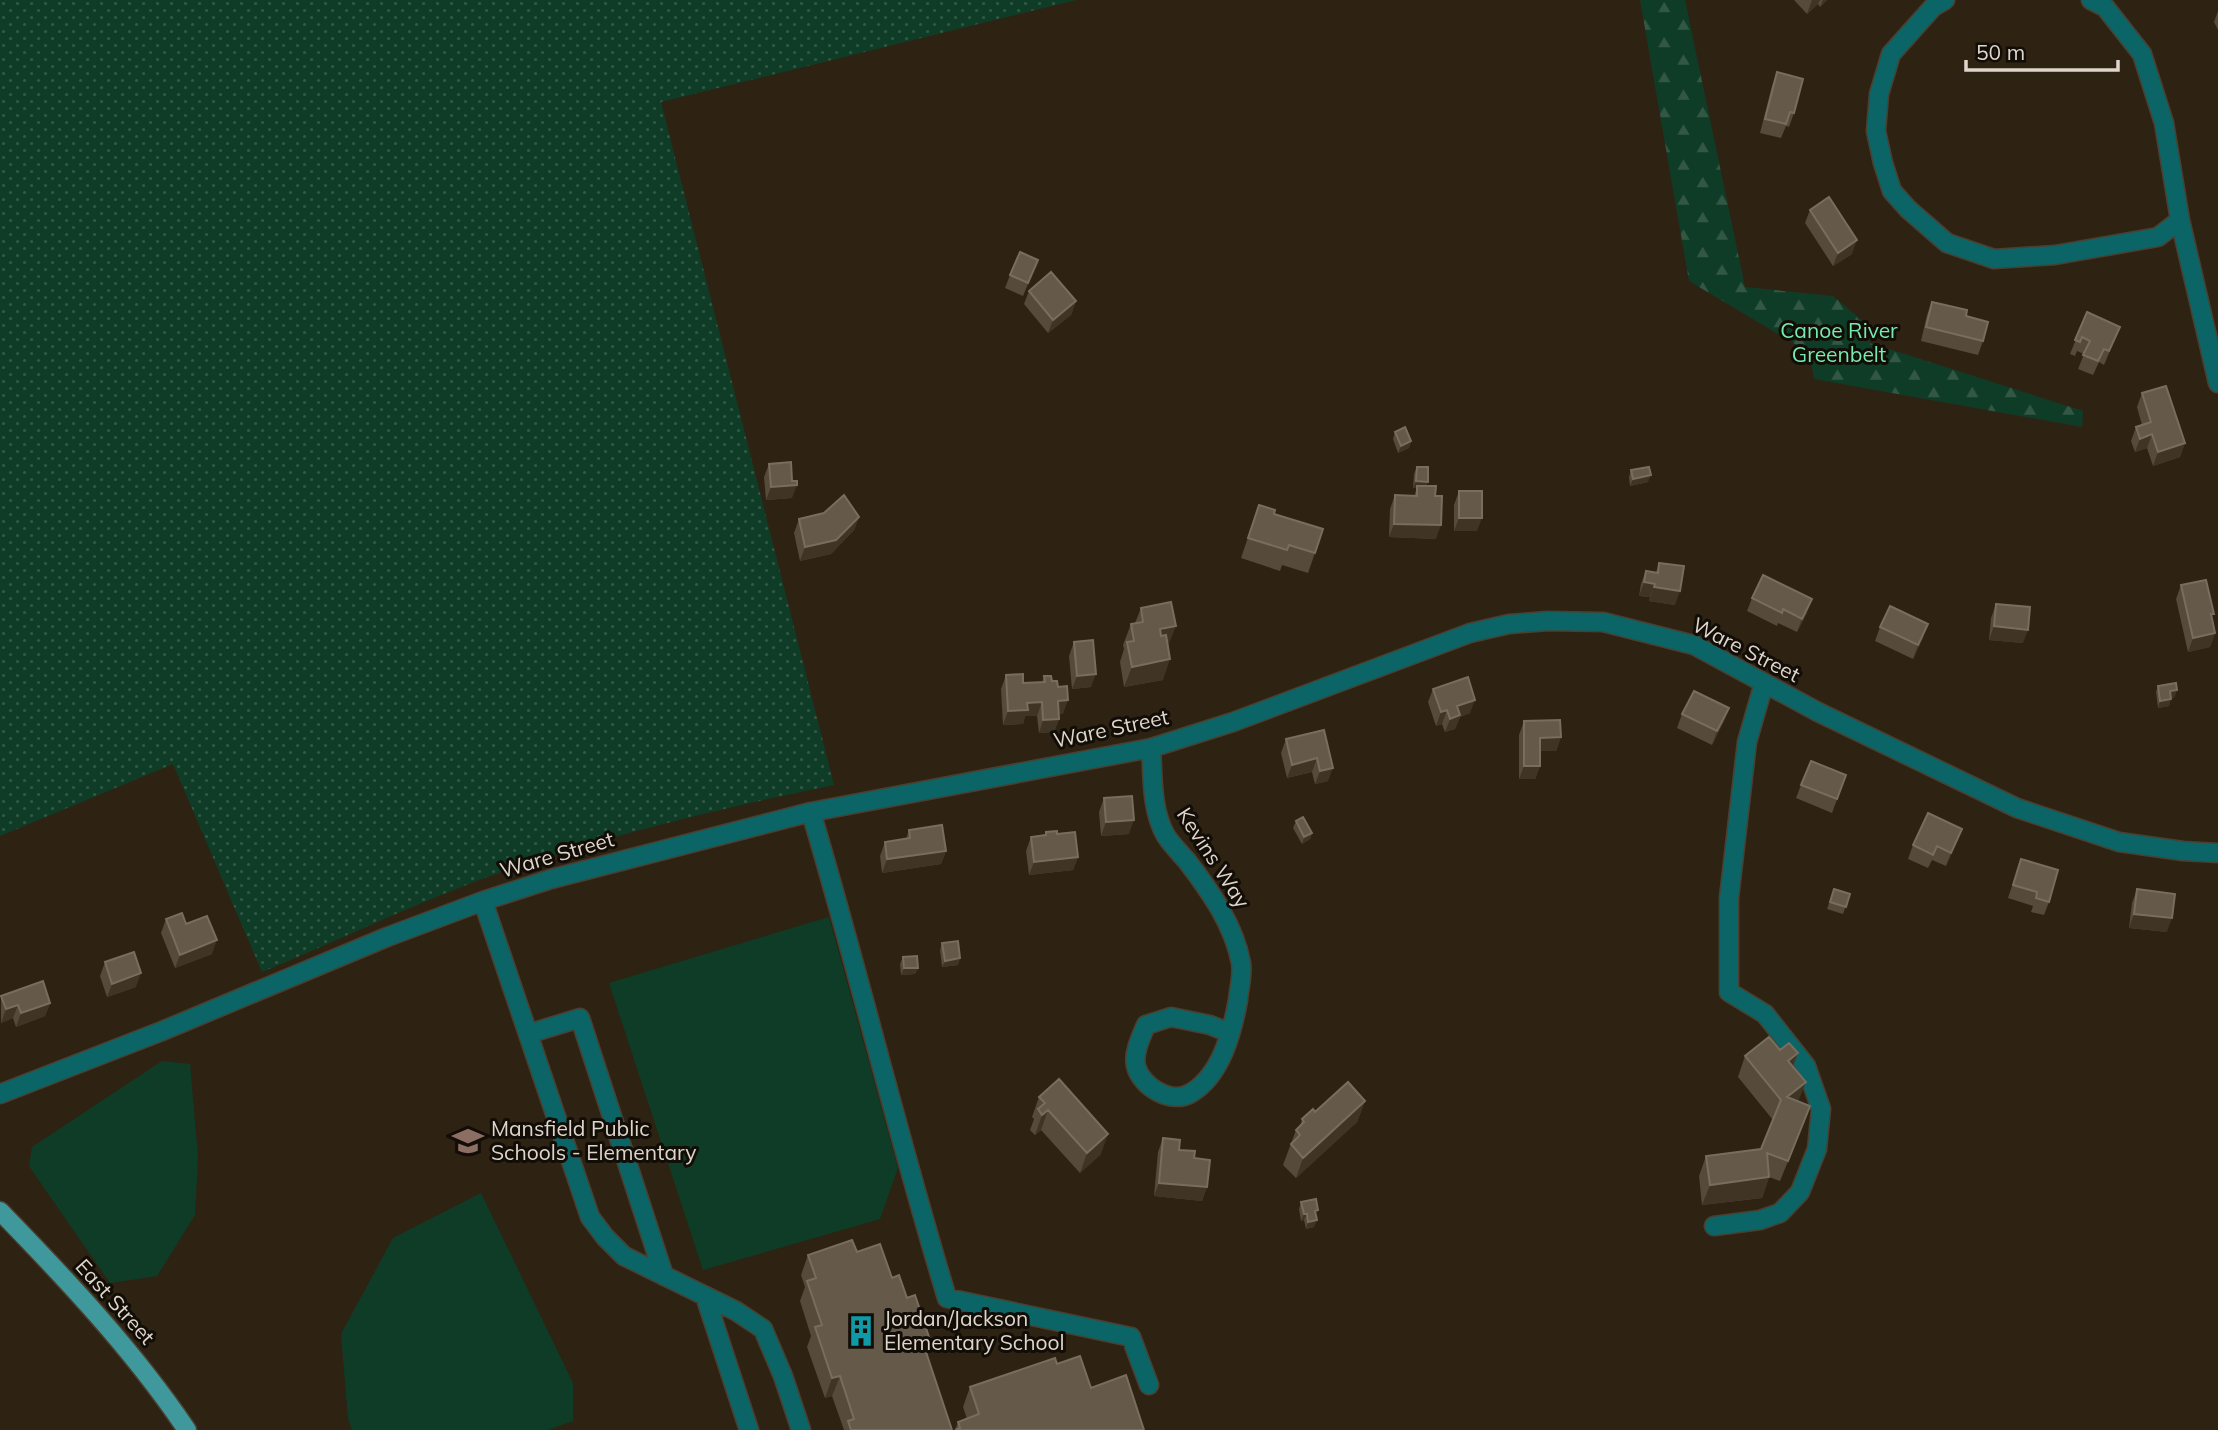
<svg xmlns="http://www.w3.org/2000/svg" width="2218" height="1430" font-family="Mulish,sans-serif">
<defs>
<pattern id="forest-firs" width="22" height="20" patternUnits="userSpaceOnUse" patternTransform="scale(1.75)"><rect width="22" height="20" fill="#0f3c26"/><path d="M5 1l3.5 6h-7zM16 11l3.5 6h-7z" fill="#325744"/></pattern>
<pattern id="park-dots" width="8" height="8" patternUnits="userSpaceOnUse" patternTransform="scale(1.75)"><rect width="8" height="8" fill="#0f3c26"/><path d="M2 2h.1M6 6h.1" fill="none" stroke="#325744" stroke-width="1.8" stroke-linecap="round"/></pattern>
</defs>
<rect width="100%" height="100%" fill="#2e2313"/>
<path fill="url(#forest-firs)" d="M1640,0H1685L1745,287L1833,296L1871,328L1870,343L2083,411L2082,427L1814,379L1810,353L1689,281Z"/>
<path fill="url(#park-dots)" d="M0,0H1076L661,102L834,785C727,807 620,832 516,867C429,896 347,937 262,972L173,764L0,836Z"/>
<path fill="#0f3c26" d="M829,917L898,1168L880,1219L703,1270L609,983Z
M162,1061L190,1064L198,1157L195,1215L157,1276L110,1283L29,1166L32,1147Z
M481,1193L573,1383V1421L548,1430H352L348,1418L341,1334L393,1238Z"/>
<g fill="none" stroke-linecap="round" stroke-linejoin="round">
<defs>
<path id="minor" d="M1945,0L1933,7L1891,54L1879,94L1876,131L1883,163L1892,191L1908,209L1947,243L1994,259L2055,255L2158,237L2180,220
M2091,0L2105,7L2142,54L2164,123L2180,220L2218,383
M1151,748C1153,777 1151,810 1166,836C1172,845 1180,853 1187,861C1210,891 1234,925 1241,963C1243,974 1239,989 1238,1000C1232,1033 1221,1075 1191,1093C1172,1105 1141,1087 1136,1066C1133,1053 1141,1037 1146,1025L1171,1017L1210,1025L1230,1033
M811,812C859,973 898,1137 947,1298L1131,1337L1149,1385
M483,901L590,1217L605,1237L624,1256L736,1311L763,1329L783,1376L801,1430
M528,1034L580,1018L664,1276
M0,1094L162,1031L387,937L483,901L551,879L811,812L1151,748L1233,722L1470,633L1509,624L1548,621L1603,622L1694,645L1818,712L2017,808L2119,842L2183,851L2218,853
M1714,1226L1760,1220L1780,1213L1800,1192L1817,1149L1821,1109L1806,1066L1765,1014L1729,992V898L1747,742L1764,683
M705,1296L749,1430"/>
<path id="major" d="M0,1211C67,1280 133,1350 187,1430"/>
</defs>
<use href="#minor" stroke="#4a4031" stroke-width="21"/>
<use href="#major" stroke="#4a4031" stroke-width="21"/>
<use href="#minor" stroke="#0b6466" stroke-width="18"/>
<use href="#major" stroke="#3f999c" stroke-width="18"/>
</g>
<path fill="#564a3a" d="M1794,0H1827L1820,7L1818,4L1807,14Z
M2218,11V30L2214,22Z
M1777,72L1794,113L1789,127L1786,126L1781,138L1760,133L1772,86Z
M1810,210L1852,254L1833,266L1805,223Z
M1038,260L1023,296L1005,288L1010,275Z
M1029,291L1076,301L1071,315L1048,333L1024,304Z
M1932,302L1983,341L1978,355L1921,341L1927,315Z
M2087,312L2120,327L2104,365L2099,362L2093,375L2078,369L2084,354L2077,351L2075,356L2070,354Z
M2142,393L2185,443L2180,457L2153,466L2147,448L2135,452L2131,441L2136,427L2142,425L2137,407Z
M1395,432L1411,441L1409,448L1398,453L1393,439Z
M769,464L792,498L766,500L764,477Z
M1417,467L1428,482L1426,486L1436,539L1389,537L1390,509L1395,495L1414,496L1417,488H1413L1414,474Z
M1631,470L1648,482L1630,486L1629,477Z
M1459,491L1477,531H1454V505Z
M1259,505L1274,514L1315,553L1308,573L1282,565L1280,571L1241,558Z
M859,517L854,530L831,554L800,561L794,533L799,519Z
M1659,563L1675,605L1649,601L1650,597L1639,596L1641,584L1646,571L1656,572Z
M2181,585L2212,619L2215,633L2210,647L2188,652L2176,599Z
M1752,598L1807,613L1797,632L1778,623L1777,626L1747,611Z
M1996,604L2023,643L1989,640L1991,618Z
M1141,608L1168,646L1163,680L1124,687L1120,662L1124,649L1123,645L1131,624L1135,623Z
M1880,627L1923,638L1913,659L1875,641Z
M1074,642L1091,687L1072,689L1069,656Z
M1006,675L1023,683L1042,682L1044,676L1058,687L1063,714H1058L1059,719L1054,732L1039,733L1037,716H1025L1023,724L1003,725L1001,689Z
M2158,686L2175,697L2171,698L2169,706L2158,708L2156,692Z
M1433,689L1470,713L1460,717L1455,729L1445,732L1442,724L1436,726L1428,702Z
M1729,708L1724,721L1712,745L1677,728L1682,714Z
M1524,721L1561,737L1556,751H1540V766L1535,779H1519V735Z
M1324,730L1328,781L1315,784L1312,772L1287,778L1281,753L1286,739Z
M1846,775L1832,813L1796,798L1801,785Z
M1104,798L1129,834L1101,836L1099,812Z
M1296,821L1312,833L1310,839L1302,844L1293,828Z
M1962,829L1946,866L1932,860L1928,868L1908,859L1913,845Z
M909,830L946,851L941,864L882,873L880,856L885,842L906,839Z
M1046,832L1057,834L1078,857L1073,870L1029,875L1026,851L1031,837L1044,835Z
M2021,859L2049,902L2044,915L2031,912L2033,906L2008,898Z
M1834,889L1850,894L1843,914L1827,909Z
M2137,889L2167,932L2129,928L2132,903Z
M166,919L186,924L212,954L175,968L161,933Z
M942,943L960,958L958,965L942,967L940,950Z
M903,957L918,968L915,974L901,975L900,964Z
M105,962L136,987L107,997L100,976Z
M1,996L50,1003L45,1016L16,1027L13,1018L1,1023Z
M1780,1050L1798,1053L1793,1067L1802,1127L1780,1181L1769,1177L1762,1198L1702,1205L1699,1176L1706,1156L1761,1149L1773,1120L1738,1077L1745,1056Z
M1039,1097L1101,1154L1080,1173L1041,1130L1035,1135L1030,1130L1034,1119L1032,1117Z
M1365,1101L1357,1122L1296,1178L1283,1165L1296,1130L1300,1126L1302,1119L1315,1112Z
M1163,1138L1194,1158L1207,1187L1202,1201L1154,1196L1158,1152Z
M1301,1202L1316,1216L1314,1227L1306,1229L1304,1220L1301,1221L1299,1209Z
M857,1252L892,1278L907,1298L931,1343L927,1355L952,1430H844L832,1396L825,1398L807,1347L811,1336L800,1301L805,1287L801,1275L808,1255Z
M1057,1364L1091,1388L955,1430L958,1422L967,1419L963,1407L970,1387Z"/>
<path fill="#403424" d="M1812,0H1820L1818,4L1807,14Z
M1823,0H1827L1820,7Z
M1857,240L1852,254L1833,266L1838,253Z
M1076,301L1071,315L1048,333L1053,320Z
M2152,434L2147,448L2135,452L2140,439Z
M1411,441L1409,448L1398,453L1401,446Z
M2185,443L2180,457L2153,466L2158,452Z
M1651,475L1648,482L1630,486L1633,479Z
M1416,481L1428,482L1425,489L1417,486V488H1413Z
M797,485L792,498L766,500L771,487Z
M859,517L854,530L831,554L800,561L805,547Z
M1459,518H1482L1477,531H1454Z
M1394,524L1441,525L1436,539L1389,537Z
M1644,582L1655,584L1650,597L1639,596Z
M1654,587L1680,591L1675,605L1649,601Z
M1812,599L1807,613L1797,632L1802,619Z
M1928,624L1923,638L1913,659L1918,645Z
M1176,626L1168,646L1153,649L1160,629Z
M1994,626L2028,630L2023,643L1989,640Z
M2215,633L2210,647L2188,652L2193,638Z
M1170,659L1163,680L1124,687L1132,667Z
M1096,674L1091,687L1072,689L1077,676Z
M2177,690L2175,697L2168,698L2170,691Z
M2171,699L2169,706L2158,708L2160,701Z
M1068,700L1063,714H1053L1058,701Z
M1475,700L1470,713L1460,717L1455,729L1445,732L1450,719L1457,706Z
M1042,702L1037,716H1025L1023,724L1003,725L1008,711L1027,703Z
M1729,708L1724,721L1712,745L1717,731Z
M1447,710L1442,724L1436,726L1441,712Z
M1059,719L1054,732L1039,733L1043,720Z
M1561,737L1556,751H1535L1540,738Z
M1317,758L1312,772L1287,778L1292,765Z
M1524,766H1540L1535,779H1519Z
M1333,768L1328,781L1315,784L1320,771Z
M1134,820L1129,834L1101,836L1106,822Z
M1962,829L1957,842L1946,866L1951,853Z
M1312,833L1310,839L1302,844L1304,837Z
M946,851L941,864L882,873L887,859Z
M1078,857L1073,870L1029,875L1034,862Z
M2134,914L2172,918L2167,932L2129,928Z
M217,940L212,954L175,968L180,955Z
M960,958L958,965L942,967L945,961Z
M904,968H918L915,974L901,975Z
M141,973L136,987L107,997L112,984Z
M50,1003L45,1016L16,1027L21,1013Z
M18,1005L13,1018L1,1023L6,1009Z
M1798,1053L1790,1074L1788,1061Z
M1806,1082L1798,1102L1787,1097Z
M1365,1101L1357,1122L1296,1178L1303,1158Z
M1048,1110L1041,1130L1035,1135L1042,1115Z
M1108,1134L1101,1154L1080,1173L1087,1153Z
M1769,1177L1762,1198L1702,1205L1710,1185Z
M1159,1183L1207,1187L1202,1201L1154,1196Z
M1304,1214H1307L1304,1220L1301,1221Z
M1317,1220L1314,1227L1306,1229L1308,1222Z
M931,1343L924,1364V1346Z
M840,1376L832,1396L825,1398L832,1378Z"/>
<path fill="#655a4a" stroke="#786d5e" stroke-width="2" d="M1777,72L1803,79L1794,113L1790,112L1786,124L1765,119Z
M1829,197L1857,240L1838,253L1810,210Z
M1020,252L1038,260L1028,283L1010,275Z
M1051,272L1076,301L1053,320L1029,291Z
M1932,302L1967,310L1966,316L1988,322L1983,341L1926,327Z
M2087,312L2120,327L2109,351L2104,349L2098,361L2083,355L2090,341L2082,337L2080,342L2075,340Z
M2166,386L2185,443L2158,452L2152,434L2140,439L2136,427L2151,422L2142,393Z
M1405,427L1411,441L1401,446L1395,432Z
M791,462L792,481H797V485L771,487L769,464Z
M1417,467H1428V482L1416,481Z
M1649,467L1651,475L1633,479L1631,470Z
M1417,486H1436L1435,496H1442L1441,525L1394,524L1395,495L1417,496Z
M1459,491H1482V518H1459Z
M844,495L859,517L836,540L805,547L799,519L824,513Z
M1259,505L1275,510L1274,514L1323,529L1315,553L1289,545L1287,550L1248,538Z
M1659,563L1684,566L1680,591L1654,587L1655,584L1644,582L1646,571L1658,573Z
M1763,575L1812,599L1802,619L1783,609L1782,613L1752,598Z
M2206,580L2214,614H2211L2215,633L2193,638L2181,585Z
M1171,602L1176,626L1160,629L1161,636L1166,635L1170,659L1132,667L1127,642L1134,641L1131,624L1143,622L1141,608Z
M1996,604L2030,607L2028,630L1994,626Z
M1890,606L1928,624L1918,645L1880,627Z
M1093,640L1096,674L1077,676L1074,642Z
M1023,674V683L1045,682L1044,676H1051L1052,681H1057L1058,687L1067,686L1068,700L1058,701L1059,719L1043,720L1042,702L1027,703L1028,710L1008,711L1006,675Z
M1468,677L1475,700L1457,706L1460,715L1450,719L1447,710L1441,712L1433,689Z
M2176,683L2177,690L2170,691L2171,699L2160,701L2158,686Z
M1694,691L1729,708L1717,731L1682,714Z
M1560,720L1561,737L1540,738V766H1524V721Z
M1324,730L1333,768L1320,771L1317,758L1292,765L1286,739Z
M1811,761L1846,775L1837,799L1801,785Z
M1132,796L1134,820L1106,822L1104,798Z
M1928,813L1962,829L1951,853L1937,846L1933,855L1913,845Z
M1303,817L1312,833L1304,837L1296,821Z
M942,825L946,851L887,859L885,842L910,838L909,830Z
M1057,831V834L1075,832L1078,857L1034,862L1031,837L1046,835V832Z
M2021,859L2058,870L2049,902L2036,898L2037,892L2013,885Z
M1834,889L1850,894L1846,907L1830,902Z
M2137,889L2175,894L2172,918L2134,914Z
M182,913L186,924L207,916L217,940L180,955L166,919Z
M958,941L960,958L945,961L942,943Z
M134,952L141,973L112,984L105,962Z
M917,956L918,968H904L903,957Z
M43,981L50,1003L21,1013L18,1005L6,1009L1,996Z
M1769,1037L1780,1050L1789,1043L1798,1053L1788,1061L1806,1082L1787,1097L1810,1106L1788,1161L1767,1153L1769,1177L1710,1185L1706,1156L1761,1149L1781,1100L1745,1056Z
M1059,1079L1108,1134L1087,1153L1048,1110L1042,1115L1038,1109L1045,1103L1039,1097Z
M1348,1082L1365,1101L1303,1158L1291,1144L1300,1135L1296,1130L1304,1122L1302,1119L1313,1109L1315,1112Z
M1163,1138L1180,1140L1179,1150L1195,1151L1194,1158L1210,1160L1207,1187L1159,1183Z
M1316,1199L1318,1210L1315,1211L1317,1220L1308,1222L1307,1214H1304L1301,1202Z
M852,1240L857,1252L880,1244L892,1278L899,1275L907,1298L915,1295L931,1343L924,1346L952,1430H851L848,1421L854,1419L840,1376L832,1378L815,1327L822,1325L807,1281L816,1278L808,1255Z
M1080,1356L1091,1388L1126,1375L1144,1430H955L960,1428L958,1422L979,1414L970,1387L1055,1358L1057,1364Z"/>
<defs>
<symbol id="school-bare" viewBox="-9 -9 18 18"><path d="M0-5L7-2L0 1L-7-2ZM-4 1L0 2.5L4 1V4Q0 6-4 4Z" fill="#8d6e63" stroke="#120d07" stroke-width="2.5" paint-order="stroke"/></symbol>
<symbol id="building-bare" viewBox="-9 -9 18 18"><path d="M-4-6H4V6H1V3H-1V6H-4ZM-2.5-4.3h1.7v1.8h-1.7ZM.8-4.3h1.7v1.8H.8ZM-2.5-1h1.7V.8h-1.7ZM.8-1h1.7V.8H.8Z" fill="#0f9aa8" stroke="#120d07" stroke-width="2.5" paint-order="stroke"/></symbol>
</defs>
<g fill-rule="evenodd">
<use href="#school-bare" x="446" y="1119" width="44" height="44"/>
<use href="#building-bare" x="839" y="1309" width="44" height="44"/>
</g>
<g text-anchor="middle" stroke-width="6" stroke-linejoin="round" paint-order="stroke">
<g font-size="21" fill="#77eaae" stroke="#120d07">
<text x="1839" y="338">Canoe River<tspan x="1839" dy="24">Greenbelt</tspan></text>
</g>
<g font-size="21" fill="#ded6cc" stroke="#120d07">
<text transform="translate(1746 650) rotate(27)" y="7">Ware Street</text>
<text transform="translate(1111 729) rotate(-12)" y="7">Ware Street</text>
<text transform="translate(557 855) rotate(-16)" y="7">Ware Street</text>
<text transform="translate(1213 858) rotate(57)" y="7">Kevins Way</text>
<text transform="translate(115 1302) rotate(48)" y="7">East Street</text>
</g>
<g font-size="21" fill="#ded6cc" stroke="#120d07" text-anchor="start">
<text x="491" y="1136">Mansfield Public<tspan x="491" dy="24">Schools - Elementary</tspan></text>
<text x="884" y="1326">Jordan/Jackson<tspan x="884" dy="24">Elementary School</tspan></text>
</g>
</g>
<path d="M1966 60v10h152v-10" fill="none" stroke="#ded6cc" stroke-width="3.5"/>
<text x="1976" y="60" font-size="21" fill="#ded6cc" stroke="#120d07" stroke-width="5" paint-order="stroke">50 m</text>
</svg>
